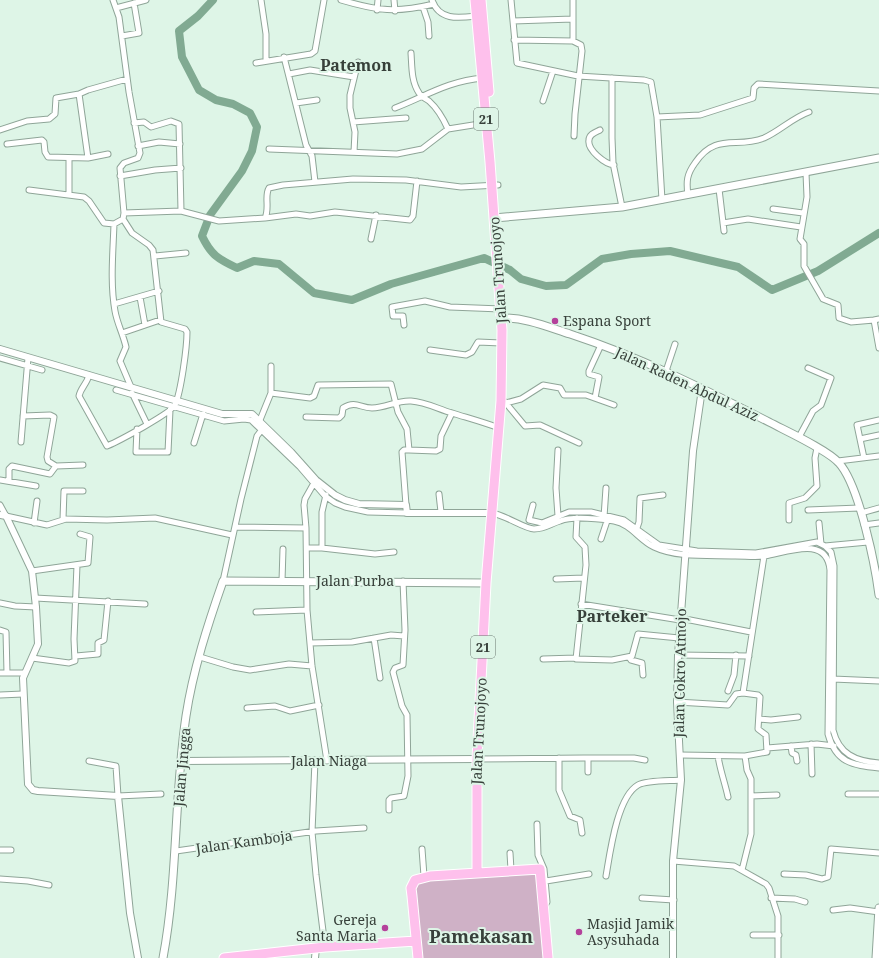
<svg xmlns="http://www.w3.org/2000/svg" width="879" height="958" font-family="'Noto Serif',serif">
<rect width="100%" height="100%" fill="#def5e7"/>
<path fill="#cfb1c6" d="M539,873L547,958H419L415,891L418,883L423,881Z"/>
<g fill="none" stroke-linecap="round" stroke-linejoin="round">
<path stroke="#81aa92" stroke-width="8" d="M213,0L198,16L179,31L182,57L199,90L216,100L233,104L250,113L257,127L252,151L242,171L210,215L202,236C211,255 218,259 237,268L254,261L279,264L314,293L352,300L391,284L484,258L510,270L521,279L546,286L566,285L602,259L631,254L670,251L738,267L772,290L818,271L879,233"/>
<defs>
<path id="minor" d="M113,0L119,17L129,92L140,153L138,158L124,163L120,168L124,213L123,219L114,224C113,253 110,283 115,311C117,323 123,334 126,347L120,361L131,387
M261,0L266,34V60
M341,0C378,11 396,13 434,4
M394,0L395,11
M432,0C439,21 459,18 476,16
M511,0L517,63L578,76L644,80L651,82L657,117L662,200
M573,0V41
M423,7L428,22L429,36
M116,8L146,0
M377,10L378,0
M513,21L573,19
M122,36L139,33L134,3
M514,40L573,41L581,45L582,51L575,114L574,136
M411,53C412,66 411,81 419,93C421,97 425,98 429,101C438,109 443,118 448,129
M284,57L306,145L312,156L315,182
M256,63L311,54L315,51L324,0
M289,74L310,70L354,77
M612,78V138L613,163L622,207
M543,101L553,71
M296,103L317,100
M395,108C426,96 448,81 483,78
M657,117L700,115L753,98L754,88L758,84L879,91
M353,122L406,118
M0,130L27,121L49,119L55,114L56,98L79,94
M600,130C596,132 589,134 589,140C587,150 605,164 614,165
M7,144L42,140L44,142L45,152L48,157L88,158L79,94L88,90L127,79
M138,146L159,142L180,144
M269,149L397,154L422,149L448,129L492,122
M354,152L355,132L350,108V95L358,62
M88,158L108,154
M69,159V194
M806,173L807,197L800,239L804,244V266L823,299L838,305L839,318L851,322L874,320
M120,176L155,170L181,168
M719,189L724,231
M29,190L84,197L89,201L104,223L114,224
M688,195C686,181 687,174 695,163C716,132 736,149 764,138C780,131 792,118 809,112
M773,209L803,213
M181,211L219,221L265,218C270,208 264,196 269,188L283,185L353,179L406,180L461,187L498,185
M124,213L181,211L179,124L171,121L151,127L144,122L134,123
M265,218L296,214L310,216L335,212L410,220L413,216L417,181
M723,223L748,219L801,227
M371,239L376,215
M155,256L186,253
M140,297L145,325
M114,304L159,291
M879,319L874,320L879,348
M404,325L403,316H393L392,307L425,301L450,307L501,309
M122,333L160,320
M430,350L466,355L472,352L478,342L501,343
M0,358L42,370
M666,371L675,344
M89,375C87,384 81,387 79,396L107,446C119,441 171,413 175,405C181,392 187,347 187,332L185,329L161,322L153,250L149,245L132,233L123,219
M116,390L224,421L244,419L251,420L300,467L325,496L335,503L345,507L368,512L407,513
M132,393L147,424
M271,393L310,398L314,396L318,385L391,384L398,412L407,429L409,450H404L402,452L406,505
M595,398L599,377L589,374V371L601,345
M505,402L525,426L540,425L579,443
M506,403L521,399L543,385L560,388L564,395H586L614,405
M23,416L50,415L54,417L47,457L48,461L56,466L83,465
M306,417L339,418L342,415L343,408C356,400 360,408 372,408C386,408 397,400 411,401C426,402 438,409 452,413C468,418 483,422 499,428
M260,420L271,393V366
M137,429L136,452H168L170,410
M799,437L813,411L821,405L831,378L808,368
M860,439L879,435
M21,442L28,358
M194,443L203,414
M409,450L436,451L440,449L441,436L452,413
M864,458L857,425L879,420
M838,461L879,456
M0,480L36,486
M9,480V469L12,466L50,474L56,466
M314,483L305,499L304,505L306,528L307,610L312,666L327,761
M439,494L441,512
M0,505L6,516L47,525L66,519L107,520L155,518L232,535
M533,505L529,520L542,523L569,512H591L624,520L659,545L697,551L756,553L817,542L825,546L831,552L834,566L833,730C839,754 855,761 879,763
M808,510L859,508
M492,513C505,515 525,529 534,529C545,529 550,524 560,521C572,516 600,519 614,521C631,524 639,540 654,547C677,558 710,555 735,556C745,556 756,557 765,556C788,552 827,535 830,570L828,734C836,763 852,765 879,768
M861,513L879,508
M558,516L556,488L558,450
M604,517L606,488
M577,518L576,537L585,547L586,565L576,659L612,660L632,656L638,634L679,638
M63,519L64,491H83
M789,520V503L805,498L817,486L815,458L817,448
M34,523L37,501
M819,523L821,544
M864,525L879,523
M235,527L306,528
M637,528L639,522L640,498L663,495
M601,539L607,521
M825,546L868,542
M307,548H322V512L326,495
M322,548L375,554L394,552
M32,571L88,563L90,537L80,534
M556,579L584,578
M223,581L241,499L257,436L263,428
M282,581L283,549
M35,598L145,604
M0,603L15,606L36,607
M581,604L680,620
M256,612L307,610
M680,618L751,632
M0,630L6,632L7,673
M374,638L380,678
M310,643L352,642L391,635L404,636
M678,655L749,656
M76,656L98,654V643L104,640L108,601
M200,657L233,667L250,670L289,664L312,666
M629,657L631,660L642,663L643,675
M32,658L69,663L75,661L74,639L77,565
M543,659L576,658
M0,673H24
M833,679L879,681
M728,691L734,675L736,655
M0,695L23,694
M677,702L728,705L736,694L743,693
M247,708L275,706L290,711L319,705
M759,719L771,720L798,717
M811,744L812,774
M791,746L792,753L796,755L797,761
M767,748L817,744L834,746
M680,755L745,756L767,752L766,735L758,729L760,697L758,695L743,693L764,556
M718,756C720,770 725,783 728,797
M559,758V790L570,816L580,820L582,833
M588,758V772
M477,759L584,758H634L645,760
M89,761L116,766L118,796L161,794
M315,761L312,832L316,875L325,947
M848,794H879
M751,796L777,795
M389,810V800L391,798L404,796L408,776L407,715L402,706L393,672L395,668L403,665L405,630L403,581
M537,824L538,855L544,869L547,902L545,905
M422,849L424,876
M0,850H11
M176,851L316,831L364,828
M510,853L511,870
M673,861L734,866L766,884L769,888L778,916V958
M742,870L751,834V779L747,770L745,756
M784,874L806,875L822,879L828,877L831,849L879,853
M606,876C610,853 617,797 638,785C647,780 670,781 681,780
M0,879L28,881L49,885
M546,881L589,874
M642,898L674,900
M771,898L795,899L805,902
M833,910L850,908L879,912
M753,935H779"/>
<path id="tertiary" d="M0,349L222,414H252L291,452L316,480L335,495L345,500L359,504L406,505L407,513H492
M0,515L6,516L32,571L36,607L38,644L23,678L28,784L33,790L38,791L118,796L130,913L138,958
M182,761L477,759
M315,958L316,948
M673,958V861L681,780L677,702L678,655L693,451L702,389"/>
<path id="secondary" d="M494,218L622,207L879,158
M500,318C525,317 548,327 570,334C640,357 704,389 769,422C786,431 828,450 839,463C859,485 875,564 879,595
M163,958C178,878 174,796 186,716C193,670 208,624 223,581L486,583
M876,958L879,908"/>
<path id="trunk" d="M475,0L490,162L502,330L501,401L486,583L477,759V872
M481,0L489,92
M224,958L325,947L416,941
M418,958L412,896L411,888L415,880L430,876L540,869L548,958"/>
</defs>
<use href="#minor" stroke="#8fa598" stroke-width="7"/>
<use href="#tertiary" stroke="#8fa598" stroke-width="8"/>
<use href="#secondary" stroke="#8fa598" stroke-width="9"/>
<use href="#trunk" stroke="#fff" stroke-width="11"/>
<use href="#minor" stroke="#fff" stroke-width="5"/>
<use href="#tertiary" stroke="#fff" stroke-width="6"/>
<use href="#secondary" stroke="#fff" stroke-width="7"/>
<use href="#trunk" stroke="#fec0ec" stroke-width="9"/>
</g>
<g fill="#b4419b" stroke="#def5e7" stroke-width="1.5">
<circle cx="555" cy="321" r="4"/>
<circle cx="385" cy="928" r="4"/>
<circle cx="579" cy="932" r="4"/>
</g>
<g text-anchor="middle" stroke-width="4" stroke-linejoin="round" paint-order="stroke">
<g fill="#def5e7" stroke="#69766e" stroke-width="1">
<rect x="474" y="108" width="24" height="22" rx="3"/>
<rect x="471" y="636" width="24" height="22" rx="3"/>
</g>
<g font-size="13" font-weight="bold" fill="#37403a">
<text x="486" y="124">21</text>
<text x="483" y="652">21</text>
</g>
<g font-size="14" fill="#37403a" stroke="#def5e7">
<text transform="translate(498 270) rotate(-94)" y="5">Jalan Trunojoyo</text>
<text transform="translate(687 384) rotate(25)" y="5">Jalan Raden Abdul Aziz</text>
<text x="355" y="586">Jalan Purba</text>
<text transform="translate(680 673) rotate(-89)" y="5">Jalan Cokro Atmojo</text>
<text transform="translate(479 731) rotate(-87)" y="5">Jalan Trunojoyo</text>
<text x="329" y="766">Jalan Niaga</text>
<text transform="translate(182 767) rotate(-85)" y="5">Jalan Jingga</text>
<text transform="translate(244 842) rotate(-8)" y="5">Jalan Kamboja</text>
</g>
<g font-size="14" fill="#37403a" stroke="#def5e7" text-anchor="start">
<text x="563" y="326">Espana Sport</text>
<text x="377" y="925" text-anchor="end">Gereja<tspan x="377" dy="16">Santa Maria</tspan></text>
<text x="587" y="929">Masjid Jamik<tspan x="587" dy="16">Asysuhada</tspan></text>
</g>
<g font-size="16" font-weight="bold" fill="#37403a" stroke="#def5e7">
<text x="356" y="71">Patemon</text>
<text x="612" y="622">Parteker</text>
</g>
<g font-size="18" font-weight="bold" fill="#37403a" stroke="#def5e7">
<text x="481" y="943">Pamekasan</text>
</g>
</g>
</svg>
